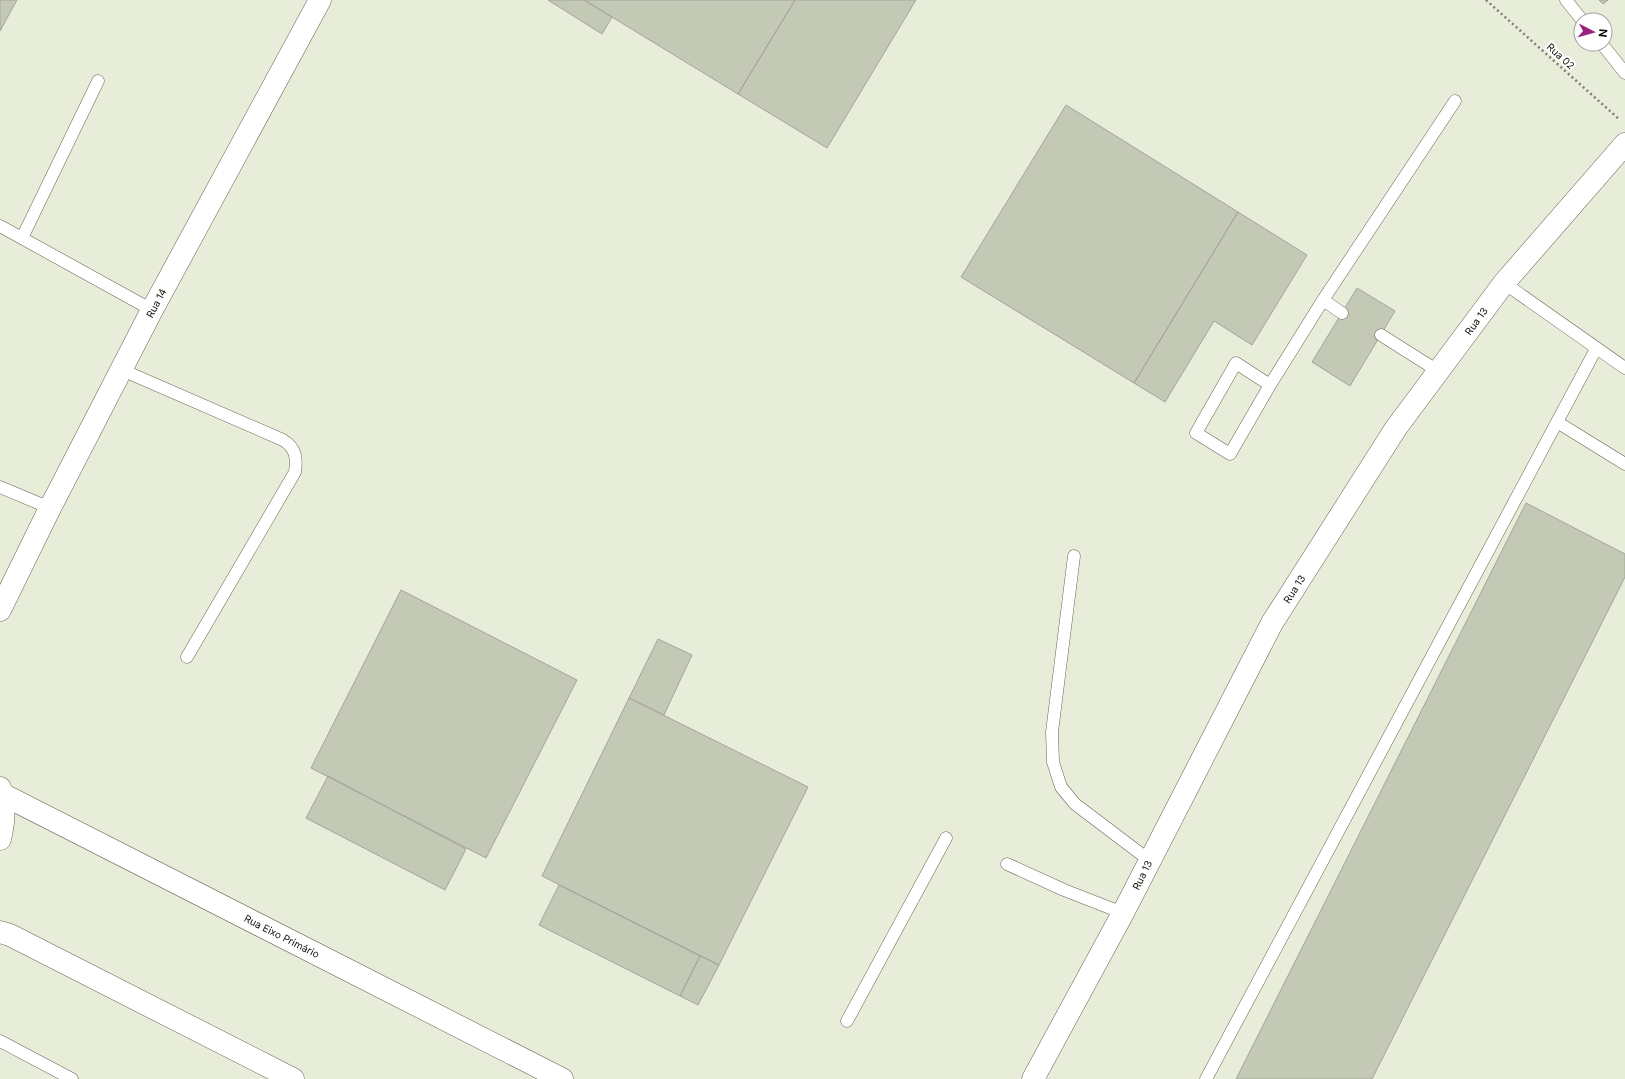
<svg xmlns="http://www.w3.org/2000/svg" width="1625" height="1079" font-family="Inter,sans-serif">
<rect width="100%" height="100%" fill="#e8edd9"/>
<path fill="#c4c9b6" stroke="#a2a695" d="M0,0H17L0,31Z
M548,0H584L612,17L602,34Z
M584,0H795L738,94Z
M795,0H916L827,148L738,94Z
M1599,0H1608L1603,4Z
M1066,105L1238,212L1134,383L961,277Z
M1238,212L1307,255L1252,345L1214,321L1165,402L1134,383Z
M1357,288L1395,311L1350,386L1312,362Z
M1526,503L1625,554V577L1372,1079H1236Z
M401,590L577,680L486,858L311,768Z
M658,639L692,655L664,715L629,698Z
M629,698L808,787L719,965L542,876Z
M328,776L466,849L445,890L306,818Z
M559,885L700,956L680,996L539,925Z
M700,956L719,965L698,1005L680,996Z"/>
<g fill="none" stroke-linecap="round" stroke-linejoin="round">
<defs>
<path id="service" d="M1566,0L1582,20
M1602,44L1625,73
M0,226L152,310
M22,238L98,81
M1504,283L1625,368
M1342,313L1323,300L1455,101
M1381,335L1438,371
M122,370L283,440C296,448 297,458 295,472L187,657
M1270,385L1236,363L1196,433L1230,454L1270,385L1323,300
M1557,422L1625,464
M0,487L50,508
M1074,556L1052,732L1053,762L1061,787L1075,804L1149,860
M1007,864L1064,890L1123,913
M847,1021L946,838
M0,1041L72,1079
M1206,1079L1596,349"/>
<path id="minor" d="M0,610L50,508L152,310L320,0
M1033,1079L1123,913L1272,623L1396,428L1504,283L1625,144"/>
<path id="tertiary" d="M0,788C5,804 4,823 0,839
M2,794L562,1079
M0,932L10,935L293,1079"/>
</defs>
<use href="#service" stroke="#636756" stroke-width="13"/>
<use href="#minor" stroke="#636756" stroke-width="23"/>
<use href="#tertiary" stroke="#636756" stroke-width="23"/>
<path stroke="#7c7e72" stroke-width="2.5" stroke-dasharray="2 3" stroke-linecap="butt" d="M1486,0L1620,120"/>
<use href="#service" stroke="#fff" stroke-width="12"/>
<use href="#minor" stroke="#fff" stroke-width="22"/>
<use href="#tertiary" stroke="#fff" stroke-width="22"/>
</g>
<g text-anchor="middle" stroke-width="4" stroke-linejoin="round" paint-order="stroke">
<g font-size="10" fill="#12130d" stroke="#fff">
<text transform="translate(1561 56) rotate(42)" y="4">Rua 02</text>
<text transform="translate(156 303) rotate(-62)" y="4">Rua 14</text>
<text transform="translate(1476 321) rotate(-54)" y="4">Rua 13</text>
<text transform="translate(1294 589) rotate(-57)" y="4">Rua 13</text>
<text transform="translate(1142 875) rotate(-64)" y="4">Rua 13</text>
<text transform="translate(282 936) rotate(27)" y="4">Rua Eixo Primário</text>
</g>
</g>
<g transform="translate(1593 32) rotate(96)"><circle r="19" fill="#ffffff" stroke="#a0a19e"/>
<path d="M0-3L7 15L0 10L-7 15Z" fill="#99227d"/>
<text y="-6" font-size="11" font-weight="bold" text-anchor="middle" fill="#12130d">N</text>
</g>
</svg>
